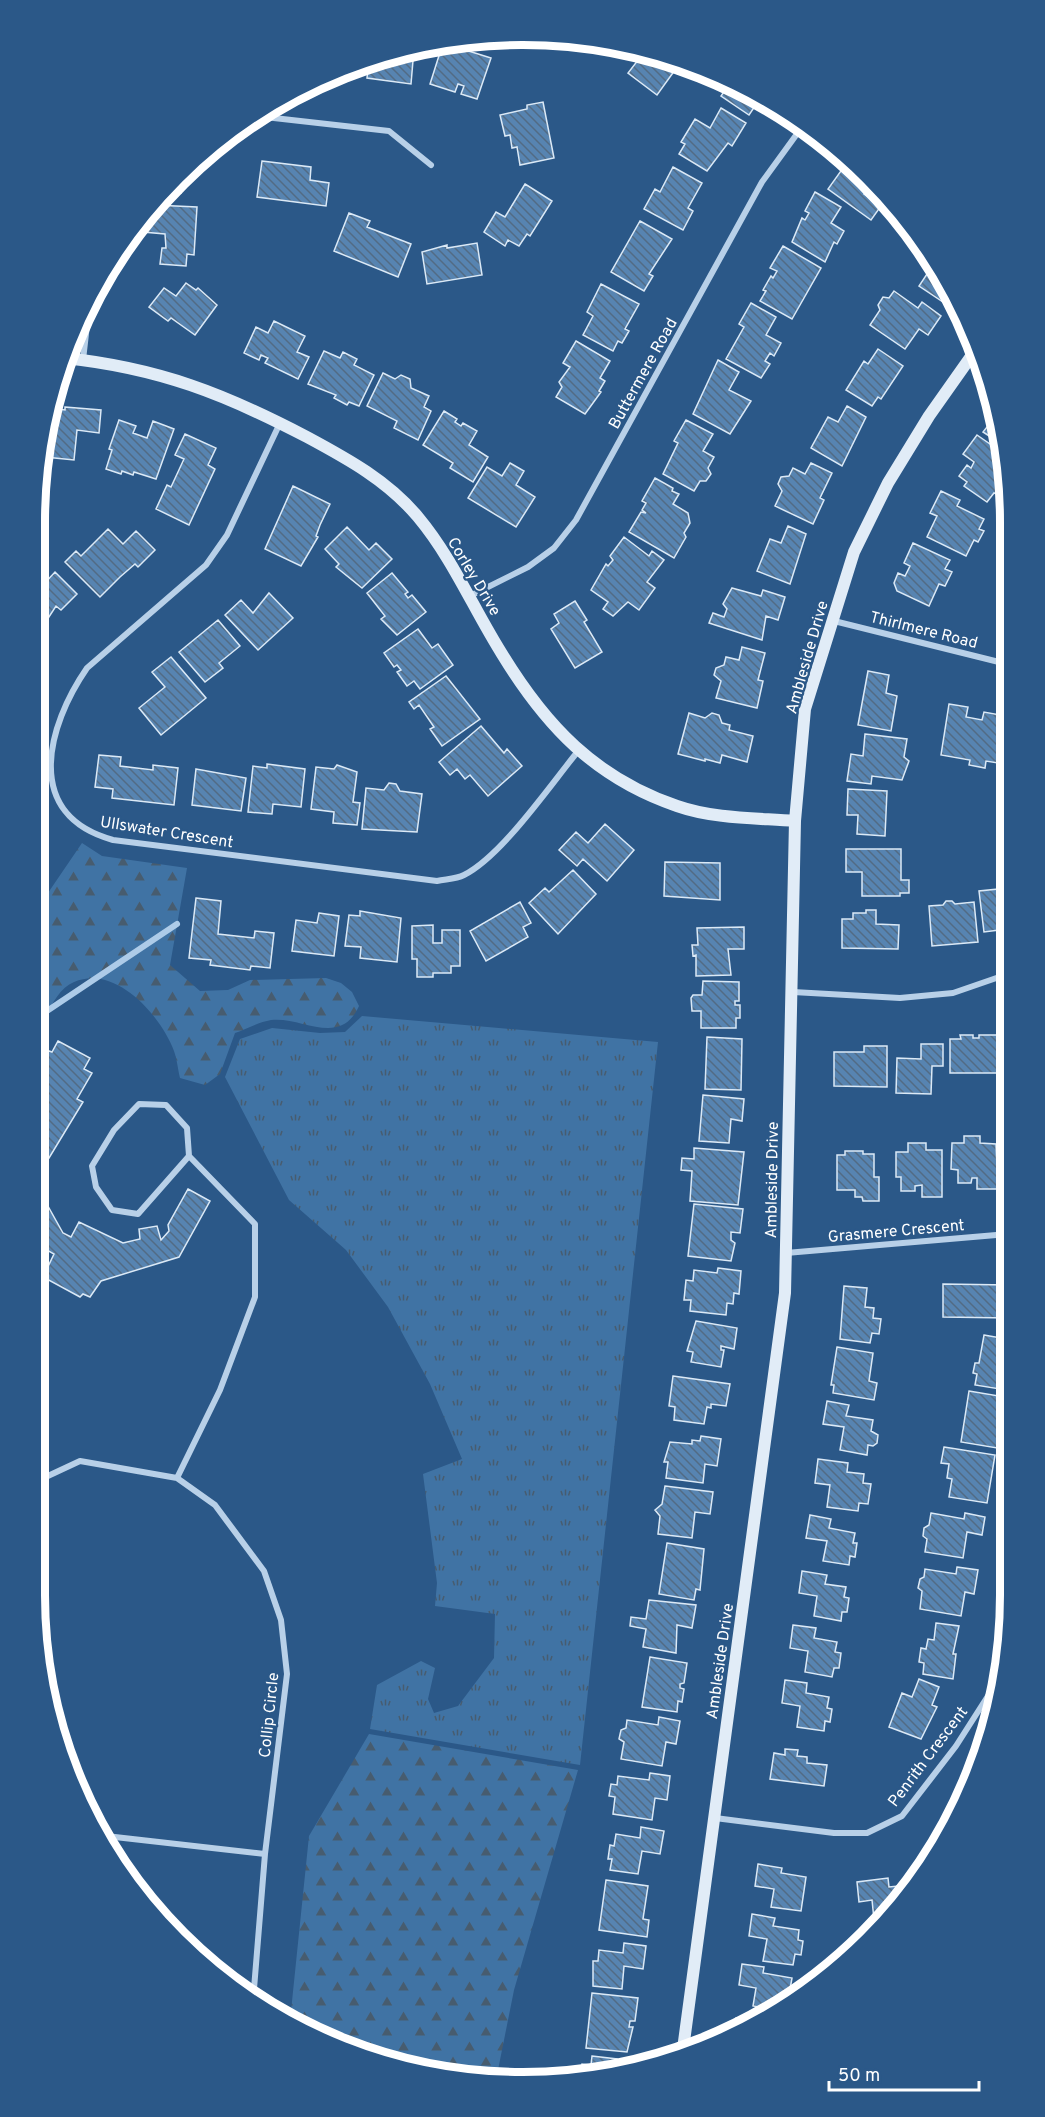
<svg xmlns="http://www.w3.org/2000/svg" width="1045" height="2117" font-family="Overpass,sans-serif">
<defs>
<pattern id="grass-tufts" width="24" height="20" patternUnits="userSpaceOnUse" patternTransform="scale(1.5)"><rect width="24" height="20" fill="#4073a4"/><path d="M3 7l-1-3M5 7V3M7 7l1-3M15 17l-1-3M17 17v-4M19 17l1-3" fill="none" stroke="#475c6f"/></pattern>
<pattern id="forest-firs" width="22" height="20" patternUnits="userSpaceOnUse" patternTransform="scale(1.5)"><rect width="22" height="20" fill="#4073a4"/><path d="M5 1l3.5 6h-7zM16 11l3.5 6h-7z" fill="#475c6f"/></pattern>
<pattern id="building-back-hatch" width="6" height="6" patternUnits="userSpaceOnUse" patternTransform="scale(1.5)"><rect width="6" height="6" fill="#5784b1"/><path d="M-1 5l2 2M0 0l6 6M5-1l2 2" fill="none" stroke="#526b84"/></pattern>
</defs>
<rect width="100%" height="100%" fill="#2b5888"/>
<path fill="url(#grass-tufts)" d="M362,1016L658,1042L580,1765L370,1729L377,1685L421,1661L435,1668L428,1699L434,1713L458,1706L494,1658L495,1614L435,1606L437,1583L423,1474L462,1459L430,1384L388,1307L346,1250L289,1200L225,1077L240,1039L272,1028L320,1033L345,1032Z"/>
<path fill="url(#forest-firs)" d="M82,843L102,856L187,868L170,965L200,991L228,990L250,980L326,978L341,983L352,992L359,1006C340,1048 302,1016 271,1020C259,1022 246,1029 235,1033L220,1074L205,1085L180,1078C178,1070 177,1059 174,1051C161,1016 116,964 74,982C54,990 45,1021 35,1038V912Z
M369,1734L578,1770L514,1990L497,2075L427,2073L335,2045L290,2021L309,1836Z"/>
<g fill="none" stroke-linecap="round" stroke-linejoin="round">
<path stroke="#adcbe8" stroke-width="6" d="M35,1019L177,924"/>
</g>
<path fill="url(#building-back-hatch)" stroke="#dbe9f6" stroke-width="1.5" d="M443,43L491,58L477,99L461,94L464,86L458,84L455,92L430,84Z
M414,49L411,84L367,78L369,60Z
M653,53L680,63L657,95L628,73L638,60Z
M726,81L738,85L763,101L758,108L755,106L749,115L721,96L728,86Z
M543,102L554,158L520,165L517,147L512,148L510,135L505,136L500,115L527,109V105Z
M721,108L746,123L732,146L728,143L707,171L679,154L685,144L681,142L695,119L710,128Z
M844,155L871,184L864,194L881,206L871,220L828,189L846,164L840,159Z
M262,161L311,167L310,180L329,183L326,206L257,197Z
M673,167L702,183L688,208L693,211L683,230L644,209L655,189L660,192Z
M183,174L181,193L167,192Z
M525,184L552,201L530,236L527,234L519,246L508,240L505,246L484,232L496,212L505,217Z
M815,192L841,207L831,223L844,231L837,244L834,242L825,262L792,242L802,218L805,220L809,213L805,211Z
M154,205L197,207L194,255L187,254L186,266L160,264L162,248H166L165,234L143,232L144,216Z
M349,213L370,221L367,227L411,244L398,277L334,251Z
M640,221L672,239L649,274L653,276L644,291L611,272Z
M477,243L482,275L427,284L422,252L447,245V248Z
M783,246L821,268L792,319L760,301L766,291L763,290L771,276L773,278L777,271L770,268Z
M933,265L951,297L946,304L919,286Z
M186,283L196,290L198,288L217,305L195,335L171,318L168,321L149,307L164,288L176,296Z
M601,284L639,304L625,329L629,331L622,343L618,341L613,351L583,335L593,316L587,312Z
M894,291L918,308L922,302L941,316L928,335L919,329L905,349L870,325L880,310L878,305L883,297L889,298Z
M751,303L776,317L766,335L781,343L774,356L770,353L765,361L770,364L761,378L726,359L744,327L739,324Z
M274,321L305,336L297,352L309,357L298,379L265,363L268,358L261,355L259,360L244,353L256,327L268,333Z
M576,341L610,361L600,378L605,381L599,391L601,392L585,414L556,397L562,387L559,382L570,367L563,363Z
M878,349L903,366L881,399L878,397L872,406L846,390L864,361L868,364Z
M324,351L340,358L343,352L357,359L354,365L374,375L359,406L349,402L347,405L334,398L336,395L308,384Z
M718,360L739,372L729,390L751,401L730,434L693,414Z
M383,373L395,379L401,375L410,379L411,388L429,396L424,407L431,411L418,440L394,428L397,421L367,406Z
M847,406L866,417L842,466L811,448L828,417L838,422Z
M65,407L101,410L99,433L77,430L74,460L45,457L50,408L65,410Z
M993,410L1003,445L983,432L991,422L987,419Z
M444,411L457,419L455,422L461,426L463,423L477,431L469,445L488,457L473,482L450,468L453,463L423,445Z
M119,420L136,426L133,433L147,438L153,421L174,429L156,479L134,472L133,475L122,471L121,474L106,469L112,450L109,449Z
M686,420L713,434L703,451L714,457L708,468L711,474L706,481H700L694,491L663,474L678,443L674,441Z
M185,434L216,448L208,465L215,469L189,525L156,509L167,485L171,487L184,459L175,455Z
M977,435L1000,451L997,455L1006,461V474L1002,481L1005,487L1000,495L994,493L987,502L964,486L967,482L959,476L967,465L971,468L974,462L963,454Z
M510,463L524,471L516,485L535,497L516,527L468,498L487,467L502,476Z
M811,463L832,473L820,498L824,500L813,524L775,506L782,491L778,484L781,477L789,476L793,468L805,474Z
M655,478L673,488L672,491L679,494L673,504L688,513L690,523L684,533L686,537L674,558L629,532L641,512L646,513L642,510L646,503L642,501Z
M293,486L330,504L320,525L316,536L318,537L301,566L265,549Z
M941,491L960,500L957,506L984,519L979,529L984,531L978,542L974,540L966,556L927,537L937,516L930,513Z
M788,526L806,534L790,584L757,571L770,539L781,543Z
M347,527L369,550L376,543L392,559L362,588L336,567L339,564L325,549Z
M108,529L123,544L136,531L155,550L138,567L135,564L120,577L100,597L65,562L76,551L81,556Z
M624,537L649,556L652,551L664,560L647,582L655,588L639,610L628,602L613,616L603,609L608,602L591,590L606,564L608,566L613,560L610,556Z
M913,543L950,560L945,569L952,572L945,586L939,584L929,606L897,591L894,583L898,573L905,576L910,566L904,563Z
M55,572L77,594L61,610L56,606L45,623L42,620L35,626V577L43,585Z
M392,573L408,592L405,594L408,598L412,595L426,612L397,635L381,619L385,616L367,593Z
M732,588L761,596L763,590L785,597L778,620L766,616L762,640L709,623L713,613L724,617L727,609L723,604Z
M269,593L293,618L258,650L225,615L241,600L253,613Z
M575,601L587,620L584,622L602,652L575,668L551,629L559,623L554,614Z
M218,620L240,646L219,663L223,668L205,682L179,652Z
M418,629L432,648L438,644L453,665L420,689L414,681L407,686L397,672L401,670L397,665L394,667L384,653Z
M742,647L765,653L758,680L763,681L757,708L716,698L721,681L714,675L716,668L724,665L726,657L739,660Z
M171,657L206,698L161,735L139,708L165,687L152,672Z
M868,671L889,675L886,693L897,696L891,731L858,725Z
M446,676L480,719L442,746L430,729L434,727L419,705L414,709L409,702Z
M949,704L968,707L966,717L982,720L984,712L1006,716L998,763L986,761L985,768L969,765L970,760L941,755Z
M689,713L705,718L712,713L719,715L722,723L730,725L729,730L753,736L747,762L722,755L720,763L705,759V761L678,754Z
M481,726L504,753L507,749L522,766L488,796L470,775L465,779L457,769L450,775L439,762Z
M865,734L907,739L904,757L909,761L902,780L872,776L871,784L847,781L851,754L863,756Z
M99,755L121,757L120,766L153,770V765L178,768L174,805L112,798L113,789L95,787Z
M267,764L305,769L301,807L273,804L272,814L248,812L253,766L267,768Z
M337,765L357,772L353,802L360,803L357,825L333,823L334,812L311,809L316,767L334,769Z
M196,769L246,778L241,811L192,805Z
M389,783L396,784L400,791L422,794L417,832L362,829L366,788L384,790Z
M848,789L887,791L885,836L857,834L858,815H847Z
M605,824L634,850L607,881L583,859L577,866L559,850L576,832L588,843Z
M846,849H901V880H909V893H900V896H862V872H846Z
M665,862L720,863V900L664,896Z
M573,870L596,894L558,934L529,903L545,888L549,892Z
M1007,879V929L984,932L979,891L998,889L997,882Z
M196,898L221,901L218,934L254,938L255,931L274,933L270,968L251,966L250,970L210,965L211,960L189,958Z
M946,901H952L955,904L974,902L978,942L932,946L929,906L943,905Z
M520,902L531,923L523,927L528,937L486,961L470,931Z
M866,910H876V924L899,925L898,949L842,948V919H853V913H866Z
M360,911L401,918L397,962L360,958L361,947L345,946L349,915L360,916Z
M319,913L339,916L334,956L292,951L296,920L317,923Z
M433,925V943H442V930H460V966H451V973H433V977H417V959H412V926Z
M744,927V949H728L731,975L696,976V955L693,956L692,945H698L697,928Z
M703,981L739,982V1001H735V1005H740V1018H736V1028H701V1011H692L691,998L693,995H702Z
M960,1035H973V1038H979V1035H999L1000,1073H950V1039H961Z
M707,1037L742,1039L741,1090L705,1089Z
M58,1041L90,1058L84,1069L92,1073L77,1099L83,1102L49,1158L45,1156L35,1172V1063L43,1049L52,1052Z
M921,1044H943V1066H932L931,1094L896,1093L897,1058L921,1059Z
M864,1046H887V1087L834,1086V1052H864Z
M703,1095L744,1099L742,1121L731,1119L729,1143L699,1141Z
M964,1136H980V1143L996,1144L998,1189H977V1178H972L971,1183H958V1170L951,1169L952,1143H964Z
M908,1143H926V1150H942V1197H922V1185L915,1186V1191H901V1177H896V1152H908Z
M1006,1147H1008V1181H1006Z
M694,1148L744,1152L738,1205L690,1201L692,1171L681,1170L682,1158L694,1159Z
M845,1151H863V1154H874V1177H879V1201H863L862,1197H855V1190H837V1155H845Z
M188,1189L210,1201L179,1257L101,1281L90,1297L83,1294L80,1297L43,1277L54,1254L45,1249L35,1232V1194L40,1192L63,1233L71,1237L79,1222L123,1243L140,1239L139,1229L157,1226L161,1240L169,1231L168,1225Z
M694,1204L743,1209L740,1233L731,1232V1240L735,1243L731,1261L688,1256Z
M718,1268L741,1271L739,1294L734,1293L733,1304L727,1303L726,1315L690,1311L691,1300H684L686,1280L693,1281L694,1270L717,1273Z
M943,1284L1009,1285V1318L943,1317Z
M844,1286L867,1288L865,1307L874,1308L873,1318L881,1319L879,1334L872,1333L870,1343L840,1339Z
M696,1321L737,1328L734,1349L721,1346V1350H724L721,1367L691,1362L693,1352L687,1351Z
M984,1335L1007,1339L1004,1355L1009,1356V1371L1006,1390L975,1385L977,1374L973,1373L975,1363H979Z
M837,1347L873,1353L869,1381L877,1383L874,1400L833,1393L834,1385H831Z
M673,1376L730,1384L726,1406L711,1404V1408L707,1407L704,1424L674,1420L675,1407L669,1406Z
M969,1391L1005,1397L997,1448L961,1442Z
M827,1401L849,1405L846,1416L873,1420L871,1431L878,1435L877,1443L873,1446L868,1445L867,1455L840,1450L844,1427L823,1424Z
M701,1436L721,1439L717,1466L705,1464L703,1483L666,1478L668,1462H664L670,1442L692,1444V1440L700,1441Z
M944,1447L995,1455L987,1503L949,1497L952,1479L947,1478L949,1464L941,1463Z
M818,1459L848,1463L847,1472L864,1474L863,1483L871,1484L868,1504L859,1503L858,1511L827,1507L830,1485L815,1483Z
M665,1486L713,1492L710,1514L695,1512L692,1538L658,1534L660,1516L655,1510L662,1504Z
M931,1513L964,1519L965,1513L985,1517L982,1535L967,1532L963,1558L925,1552L927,1539L923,1536L924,1528L929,1525Z
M810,1515L831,1519L829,1528L855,1533L853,1543H857L855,1557L850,1556L849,1565L823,1561L827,1541L806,1538Z
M667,1543L704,1549L700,1590L696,1589L694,1600L659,1594Z
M957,1567L978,1570L974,1594L965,1592L961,1616L920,1609L922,1591L918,1588L920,1579L924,1577L925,1569L956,1574Z
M802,1571L827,1575L825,1584L846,1587L844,1597L849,1598L847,1612H842L841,1621L814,1616L817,1596L799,1593Z
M649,1600L696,1605L692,1628L677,1625L676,1653L643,1647L646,1629L630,1626L631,1617L646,1619Z
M936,1623L959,1626L953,1654H956L953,1679L923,1674L924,1663L919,1662L921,1648L926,1649L928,1639L934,1640Z
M793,1625L816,1628L814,1638L837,1642L835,1652L841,1653L839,1668H834L832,1677L805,1672L808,1651L790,1648Z
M650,1657L687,1663L684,1683L680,1684V1688L684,1689L682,1702L678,1701L677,1712L642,1707Z
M919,1679L939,1687L932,1705L937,1707L921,1739L889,1727L902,1693L912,1697Z
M785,1680L807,1683L806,1693L829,1697L827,1708L832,1709L830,1722L825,1721L824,1731L797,1727L800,1706L782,1703Z
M659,1717L680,1721L676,1744L666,1742L662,1766L621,1759L624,1742L619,1739L621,1730L626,1728L627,1720L658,1725Z
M785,1749L798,1750L797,1756L807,1757V1763L827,1765L824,1786L770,1779L774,1753L785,1755Z
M650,1773L670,1776L667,1800L655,1798L652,1820L613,1814L615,1797L609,1796L611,1784L617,1785L618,1776L649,1780Z
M641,1827L664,1831L660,1854L642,1851L638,1874L610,1870L612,1859H608L610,1845L614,1846L616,1834L640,1838Z
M758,1864L782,1868L781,1873L806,1877L801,1911L771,1907L774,1889L755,1886Z
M888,1878L889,1887L898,1886V1890L904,1889L875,1929L872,1900L859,1902L857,1882Z
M606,1880L648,1886L643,1919L649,1920L647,1937L599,1930Z
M752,1914L775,1918L773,1926L799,1930L798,1940L803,1941L801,1955L795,1954L793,1965L763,1961L767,1939L749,1936Z
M624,1943L646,1946L643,1969L624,1966L622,1989L593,1986V1961H598L599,1950L623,1953Z
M742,1964L764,1967L763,1973L792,1978L789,1995L770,2009L753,2006L756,1988L739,1985Z
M592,1993L638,1998L635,2021H630L629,2027H633L627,2052L586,2048Z
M736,2018L754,2021L734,2034Z
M592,2056L617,2059L616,2064L627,2066L585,2078L586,2075L581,2074L582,2064L591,2065Z"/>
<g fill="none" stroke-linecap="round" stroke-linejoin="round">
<path stroke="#b8d0e8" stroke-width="6" d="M256,116L389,131L431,165
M83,360L90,299
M280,423L227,535L206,565L87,668C47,726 22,815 113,840L437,881C446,879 456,879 464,875C502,856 551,784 579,750
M470,596L528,567L554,548L576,520L762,182L802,127
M834,621L1007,664
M793,992L900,998L953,993L1008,974
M786,1253L1008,1234
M177,1478L220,1390L255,1297V1224L189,1156L187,1128L166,1105L139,1104L114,1130L92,1166L96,1187L112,1210L138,1214L189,1156
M35,1482L80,1461L177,1478L215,1505L264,1571L281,1620L287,1674L265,1854L253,2001
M715,1818L834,1833H867L902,1816L956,1746L1002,1674
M106,1836L265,1854"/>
<path stroke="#e1ecf7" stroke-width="12" d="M65,358C159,368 225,394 307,437C348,459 388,481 418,517C453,559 473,608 502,654C546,726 595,778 677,806C714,819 757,818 795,821
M683,2049L785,1293L795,821L805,709L854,552L888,483L929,416L977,348"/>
</g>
<g text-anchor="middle" stroke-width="4.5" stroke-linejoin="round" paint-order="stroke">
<g font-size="16" fill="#fff" stroke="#2b5888">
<text transform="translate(642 373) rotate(-61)" y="6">Buttermere Road</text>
<text transform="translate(475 576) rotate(59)" y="6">Corley Drive</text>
<text transform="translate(924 629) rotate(14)" y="6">Thirlmere Road</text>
<text transform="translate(806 657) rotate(-74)" y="6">Ambleside Drive</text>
<text transform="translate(167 831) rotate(9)" y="6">Ullswater Crescent</text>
<text transform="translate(771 1180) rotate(-89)" y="6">Ambleside Drive</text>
<text transform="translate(896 1230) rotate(-5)" y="6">Grasmere Crescent</text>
<text transform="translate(719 1661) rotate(-82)" y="6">Ambleside Drive</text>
<text transform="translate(268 1715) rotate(-84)" y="6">Collip Circle</text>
<text transform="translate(927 1756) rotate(-53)" y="6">Penrith Crescent</text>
</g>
</g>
<path d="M0 0H1045V2117H0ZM522 45H523A477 477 0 0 1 1000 522V1595A477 477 0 0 1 523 2072H522A477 477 0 0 1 45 1595V522A477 477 0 0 1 522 45Z" fill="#2b5888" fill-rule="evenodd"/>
<path fill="none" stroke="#fff" stroke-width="8" d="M522 45H523A477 477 0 0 1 1000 522V1595A477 477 0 0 1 523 2072H522A477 477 0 0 1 45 1595V522A477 477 0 0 1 522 45Z"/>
<path d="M829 2081v9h150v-9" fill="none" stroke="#ffffff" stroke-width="3"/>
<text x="838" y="2081" font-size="18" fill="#ffffff" stroke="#2b5888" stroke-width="4.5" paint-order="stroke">50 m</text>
</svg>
